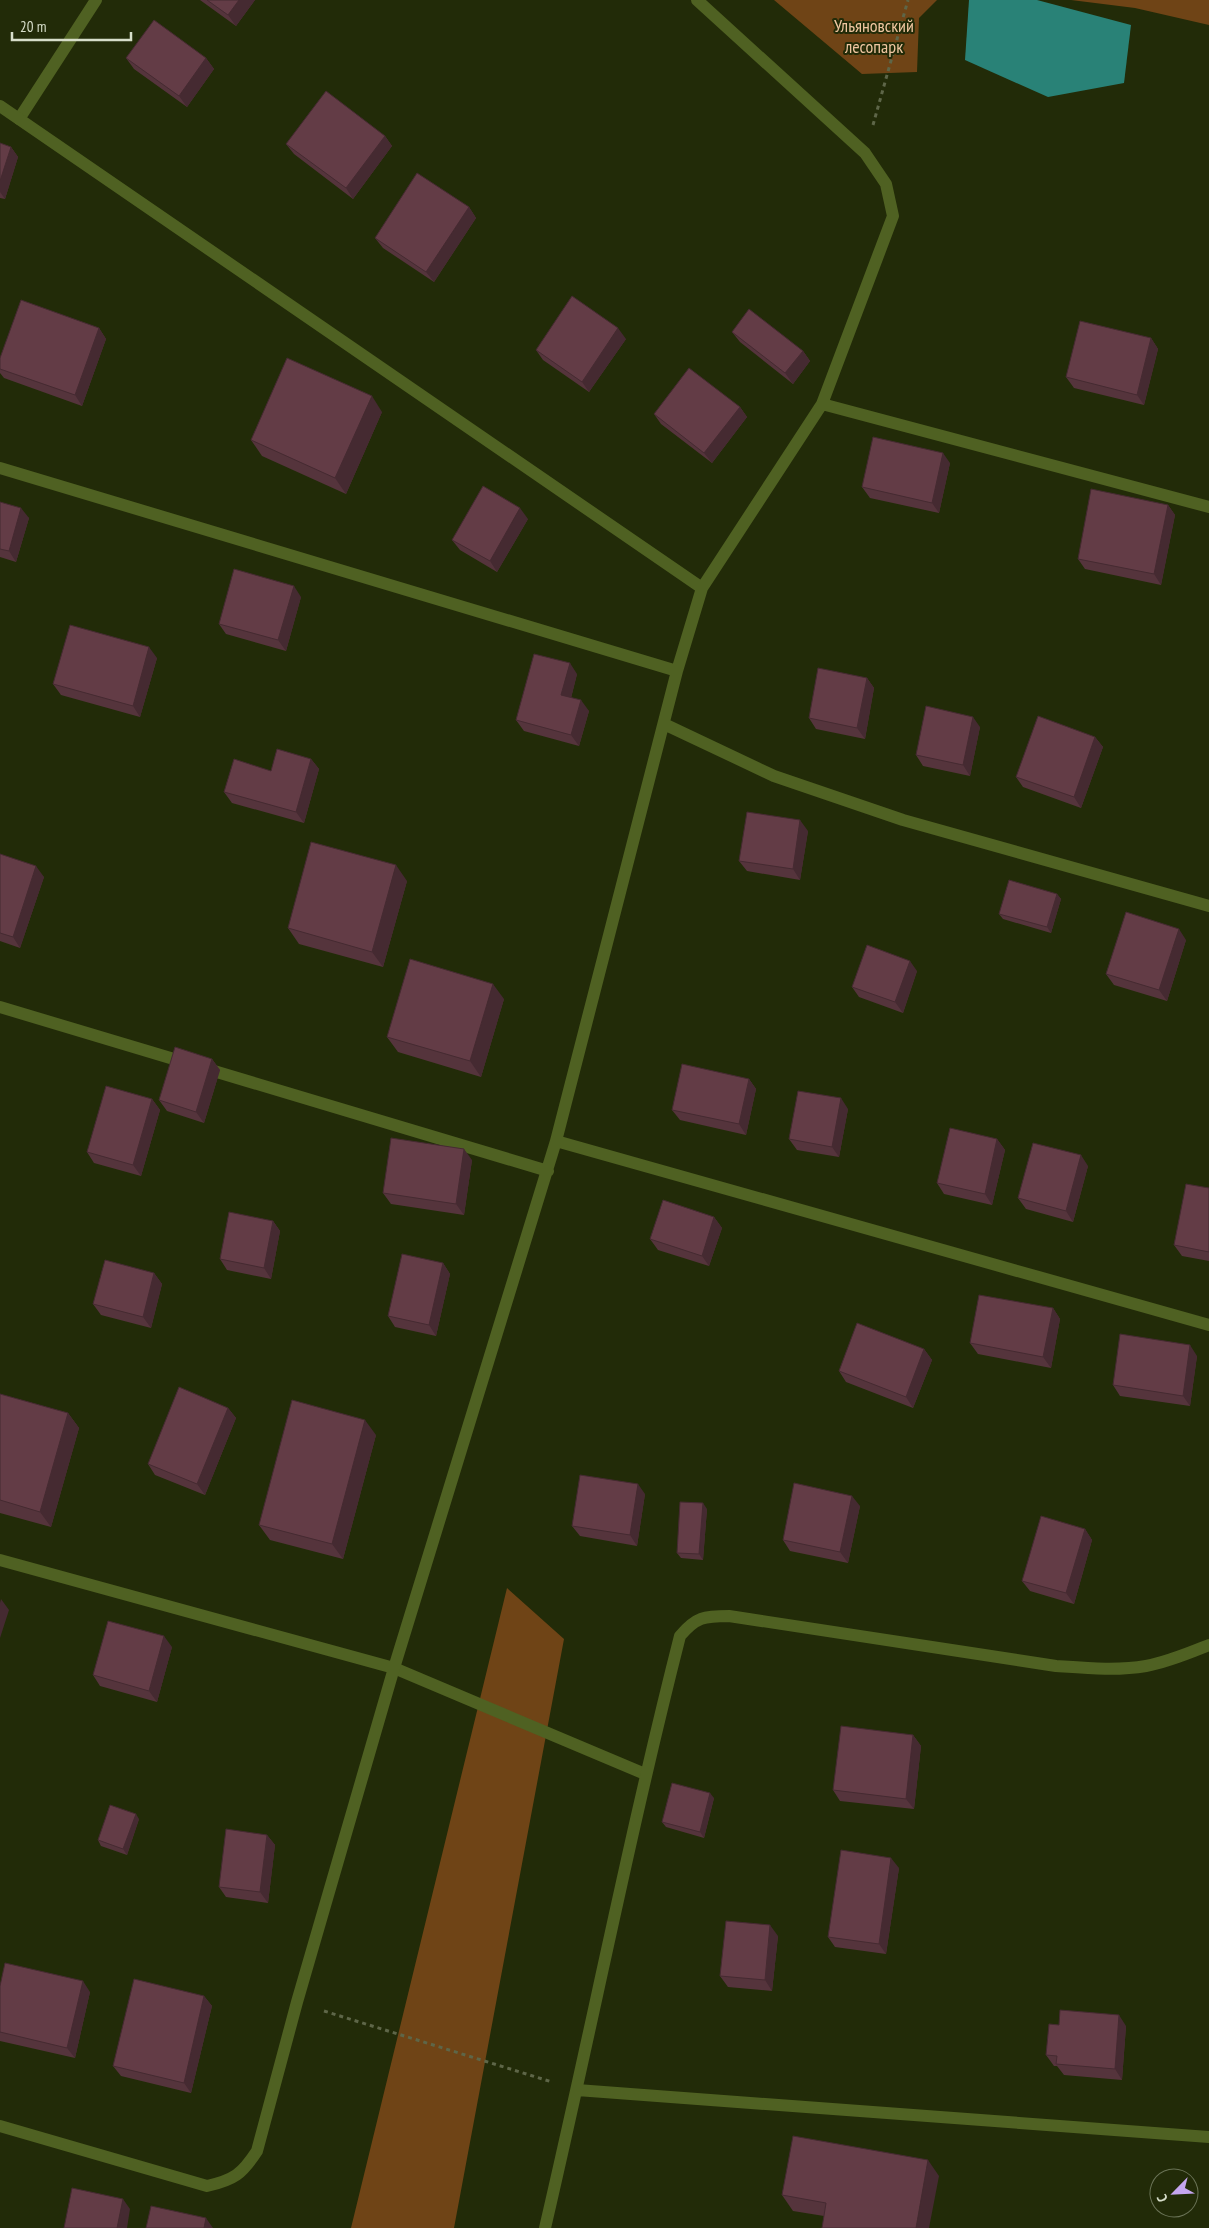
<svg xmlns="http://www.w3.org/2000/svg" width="1209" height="2228" font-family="'PT Sans Narrow',sans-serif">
<rect width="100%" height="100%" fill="#222b08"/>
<path fill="#6f4416" d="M774,0H937L919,18L917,72L862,74Z
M1071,0H1209V25L1135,8Z
M507,1588L564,1639L454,2228H351Z"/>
<path fill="#298277" d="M969,0H1037L1131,25L1124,83L1048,97L965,60Z"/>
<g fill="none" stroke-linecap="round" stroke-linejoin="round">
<path stroke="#5e6648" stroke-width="3" stroke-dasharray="4 4" stroke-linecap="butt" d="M873,125L908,0
M324,2011L552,2082"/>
<path stroke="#4f6122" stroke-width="12" d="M19,119L96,0
M394,1668L645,1774"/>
<path stroke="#4f6122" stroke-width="12" d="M697,0L865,153L886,184L893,216L822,404
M0,106L702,588L677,671L556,1141L394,1668L297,2002L257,2151C242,2174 234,2180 207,2186L0,2126
M0,468L677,671
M702,588L822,404L1209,507
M664,724L774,776L903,820L1209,906
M0,1007L548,1171
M556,1141L1209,1325
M0,1560L394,1668
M577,2090L1209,2137
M545,2228C591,2031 630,1832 680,1636C696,1617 704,1616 729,1616L1056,1666C1085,1668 1117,1671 1146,1666C1168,1662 1189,1653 1209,1645"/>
</g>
<path fill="#55343c" d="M200,0H255L236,26Z
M126,58H206L214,69L187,107L134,69Z
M385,136L392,146L353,199L294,154L286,144Z
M0,143L11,147L18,157L5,199L0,198Z
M469,207L476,218L434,282L383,248L375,238Z
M99,328L106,339L82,406L4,378L0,373V358Z
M732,332L803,351L810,361L793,384L740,342Z
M1151,338L1158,349L1144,405L1074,388L1066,377Z
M626,339L589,392L543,360L536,350Z
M740,407L747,417L712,463L661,424L654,414Z
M382,412L346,494L262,456L251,440Z
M950,463L939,513L870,498L862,487Z
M0,502L29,518L16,562L0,557Z
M1168,505L1175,515L1161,585L1085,569L1078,559Z
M528,519L497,572L460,550L452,540Z
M301,597L286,651L226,634L219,624Z
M157,658L140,717L61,695L53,684Z
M577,674L571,698L589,711L579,746L524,731L516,720Z
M867,678L874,688L865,739L816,729L809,718Z
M980,727L970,776L923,766L916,755Z
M1095,737L1103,747L1081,808L1023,787L1016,777Z
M311,759L319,769L304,823L232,803L224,792L271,771Z
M808,831L800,880L747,871L739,861Z
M0,854L44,877L20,948L0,941Z
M407,881L383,967L299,944L288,928Z
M1057,894L1061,899L1051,933L1003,919L999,914Z
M1186,940L1167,1001L1114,985L1106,974Z
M917,971L903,1013L859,997L852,987Z
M504,999L481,1077L398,1052L387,1037Z
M212,1059L220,1070L204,1123L167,1111L159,1100Z
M749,1079L756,1089L746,1135L680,1120L672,1110Z
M152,1099L160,1110L141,1176L94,1163L87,1152Z
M848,1109L839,1157L797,1150L789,1139Z
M997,1139L1005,1150L992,1205L944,1194L937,1183Z
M472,1160L464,1215L391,1204L383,1193Z
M1088,1166L1073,1222L1026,1209L1018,1198Z
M1209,1188V1261L1182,1256L1174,1245Z
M714,1217L722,1228L709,1266L658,1250L650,1239Z
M273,1221L280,1231L271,1279L227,1270L220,1259Z
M443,1263L450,1274L436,1336L395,1327L388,1316Z
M154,1273L162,1284L151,1328L101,1315L93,1304Z
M1053,1308L1060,1319L1051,1368L978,1354L970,1343Z
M924,1349L932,1360L913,1408L846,1382L839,1371Z
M1197,1356L1190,1406L1120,1396L1113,1385Z
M0,1394L68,1413L79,1428L51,1527L0,1513Z
M228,1408L236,1418L205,1495L155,1475L148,1464Z
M376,1435L343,1559L270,1540L259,1525Z
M645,1494L637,1546L580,1536L572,1526Z
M860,1506L848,1563L790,1551L783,1540Z
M707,1509L703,1560L681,1558L677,1553Z
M1085,1529L1092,1540L1074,1604L1030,1591L1022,1581Z
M172,1647L157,1702L100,1686L93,1675Z
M913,1735L921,1746L914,1809L840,1801L833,1790Z
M714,1798L704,1838L666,1827L662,1822Z
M139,1819L127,1855L101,1846L98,1840Z
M267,1835L275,1845L268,1903L226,1897L219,1887Z
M899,1868L886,1954L835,1947L828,1937Z
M778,1936L772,1991L728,1987L720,1976Z
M0,1986L90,1992L75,2058L0,2041Z
M204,1996L212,2006L191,2093L121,2076L113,2066Z
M1059,2025L1126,2026L1122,2080L1064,2075L1057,2066H1054L1046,2055Z
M939,2176L824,2216L793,2211L782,2195Z"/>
<path fill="#452a31" d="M239,0H255L236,26L228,15Z
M206,58L214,69L187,107L179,96Z
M385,136L392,146L353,199L346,188Z
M11,147L18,157L5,199L0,192V181Z
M469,207L476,218L434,282L426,272Z
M99,328L106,339L82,406L75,395Z
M618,328L626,339L589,392L582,382Z
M1151,338L1158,349L1144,405L1137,395Z
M803,351L810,361L793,384L785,373Z
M372,396L382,412L346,494L335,478Z
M740,407L747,417L712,463L704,453Z
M943,453L950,463L939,513L932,503Z
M1168,505L1175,515L1161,585L1154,574Z
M21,508L29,518L16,562L9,551Z
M520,508L528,519L497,572L490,561Z
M294,586L301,597L286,651L278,640Z
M149,647L157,658L140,717L133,706Z
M570,663L577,674L569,706L561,695Z
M867,678L874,688L865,739L857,728Z
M581,700L589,711L579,746L571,735Z
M973,717L980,727L970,776L963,765Z
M1095,737L1103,747L1081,808L1074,797Z
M311,759L319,769L304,823L296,812Z
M800,820L808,831L800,880L793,869Z
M396,865L407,881L383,967L372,952Z
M36,866L44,877L20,948L13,937Z
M1057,894L1061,899L1051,933L1047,927Z
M1179,929L1186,940L1167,1001L1159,990Z
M910,961L917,971L903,1013L895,1002Z
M493,984L504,999L481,1077L470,1061Z
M212,1059L220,1070L204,1123L196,1112Z
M749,1079L756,1089L746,1135L739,1124Z
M841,1098L848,1109L839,1157L832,1147Z
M152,1099L160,1110L141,1176L133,1165Z
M997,1139L1005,1150L992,1205L985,1194Z
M464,1149L472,1160L464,1215L456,1204Z
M1081,1155L1088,1166L1073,1222L1066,1211Z
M714,1217L722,1228L709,1266L702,1256Z
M273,1221L280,1231L271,1279L264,1268Z
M443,1263L450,1274L436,1336L429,1325Z
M154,1273L162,1284L151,1328L143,1317Z
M1053,1308L1060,1319L1051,1368L1043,1357Z
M1190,1345L1197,1356L1190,1406L1183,1396Z
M924,1349L932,1360L913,1408L906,1397Z
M228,1408L236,1418L205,1495L197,1484Z
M68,1413L79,1428L51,1527L40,1512Z
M365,1420L376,1435L343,1559L332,1544Z
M638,1484L645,1494L637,1546L630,1535Z
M852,1496L860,1506L848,1563L840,1552Z
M703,1503L707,1509L703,1560L699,1554Z
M1085,1529L1092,1540L1074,1604L1066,1593Z
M1,1599L9,1610L0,1638V1603Z
M164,1636L172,1647L157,1702L149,1691Z
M913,1735L921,1746L914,1809L906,1799Z
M710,1793L714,1798L704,1838L700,1832Z
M136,1814L139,1819L127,1855L123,1849Z
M267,1835L275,1845L268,1903L260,1892Z
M891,1858L899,1868L886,1954L879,1944Z
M770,1925L778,1936L772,1991L765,1980Z
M83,1981L90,1992L75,2058L67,2048Z
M204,1996L212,2006L191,2093L184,2083Z
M1119,2015L1126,2026L1122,2080L1115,2069Z
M928,2160L939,2176L929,2228H916Z
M123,2199L130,2209L127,2228H117Z
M206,2218L213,2228H204Z"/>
<path fill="#633c46" stroke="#452a31" d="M207,0H239L228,15Z
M154,20L206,58L179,96L126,58Z
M326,91L385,136L346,188L286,144Z
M0,143L11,147L0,181Z
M417,173L469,207L426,272L375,238Z
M572,296L618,328L582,382L536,350Z
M21,300L99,328L75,395L0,369V358Z
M749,309L803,351L785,373L732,332Z
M1080,321L1151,338L1137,395L1066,377Z
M287,358L372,396L335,478L251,440Z
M689,368L740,407L704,453L654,414Z
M873,437L943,453L932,503L862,487Z
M483,486L520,508L490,561L452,540Z
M1091,489L1168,505L1154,574L1078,559Z
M0,502L21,508L9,551L0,549Z
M234,569L294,586L278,640L219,624Z
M70,625L149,647L133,706L53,684Z
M534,654L570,663L561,695L581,700L571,735L516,720Z
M818,668L867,678L857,728L809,718Z
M926,706L973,717L963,765L916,755Z
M1038,716L1095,737L1074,797L1016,777Z
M277,749L311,759L296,812L224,792L234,759L271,771Z
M747,812L800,820L793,869L739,861Z
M311,842L396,865L372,952L288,928Z
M0,854L36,866L13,937L0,933Z
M1009,880L1057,894L1047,927L999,914Z
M1126,912L1179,929L1159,990L1106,974Z
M867,945L910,961L895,1002L852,987Z
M410,959L493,984L470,1061L387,1037Z
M175,1047L212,1059L196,1112L159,1100Z
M682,1064L749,1079L739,1124L672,1110Z
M106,1086L152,1099L133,1165L87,1152Z
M798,1091L841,1098L832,1147L789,1139Z
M950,1128L997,1139L985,1194L937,1183Z
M391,1138L464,1149L456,1204L383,1193Z
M1033,1143L1081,1155L1066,1211L1018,1198Z
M1186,1184L1209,1188V1252L1174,1245Z
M663,1200L714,1217L702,1256L650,1239Z
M229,1212L273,1221L264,1268L220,1259Z
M402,1254L443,1263L429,1325L388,1316Z
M105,1260L154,1273L143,1317L93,1304Z
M979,1295L1053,1308L1043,1357L970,1343Z
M857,1323L924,1349L906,1397L839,1371Z
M1120,1334L1190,1345L1183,1396L1113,1385Z
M179,1387L228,1408L197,1484L148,1464Z
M0,1394L68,1413L40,1512L0,1500Z
M292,1400L365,1420L332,1544L259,1525Z
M580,1475L638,1484L630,1535L572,1526Z
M794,1483L852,1496L840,1552L783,1540Z
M680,1502L703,1503L699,1554L677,1553Z
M1041,1516L1085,1529L1066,1593L1022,1581Z
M108,1621L164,1636L149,1691L93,1675Z
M841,1726L913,1735L906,1799L833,1790Z
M672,1783L710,1793L700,1832L662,1822Z
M110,1805L136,1814L123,1849L98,1840Z
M226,1829L267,1835L260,1892L219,1887Z
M841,1850L891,1858L879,1944L828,1937Z
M726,1921L770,1925L765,1980L720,1976Z
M5,1963L83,1981L67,2048L0,2032V1986Z
M134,1979L204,1996L184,2083L113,2066Z
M1060,2010L1119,2015L1115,2069L1056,2064L1057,2056L1046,2055L1049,2024L1059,2025Z
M793,2136L928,2160L916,2228H822L826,2203L782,2195Z
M72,2188L123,2199L117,2228H64Z
M151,2206L206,2218L204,2228H146Z"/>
<g text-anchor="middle" stroke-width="4" stroke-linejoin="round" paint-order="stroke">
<g font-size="18" fill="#f0c6a1" stroke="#222b08">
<text x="874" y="32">Ульяновский<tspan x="874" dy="21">лесопарк</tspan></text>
</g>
</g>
<g transform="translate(1174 2193) rotate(246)"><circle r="24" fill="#222b08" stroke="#6a7356"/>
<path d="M0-4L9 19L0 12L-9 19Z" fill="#c5a6f0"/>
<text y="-8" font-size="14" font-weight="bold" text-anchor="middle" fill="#d7deca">С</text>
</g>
<path d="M12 32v8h119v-8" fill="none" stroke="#d7deca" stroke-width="2.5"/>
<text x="20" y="32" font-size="15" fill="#d7deca" stroke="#222b08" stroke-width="4" paint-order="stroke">20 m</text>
</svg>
